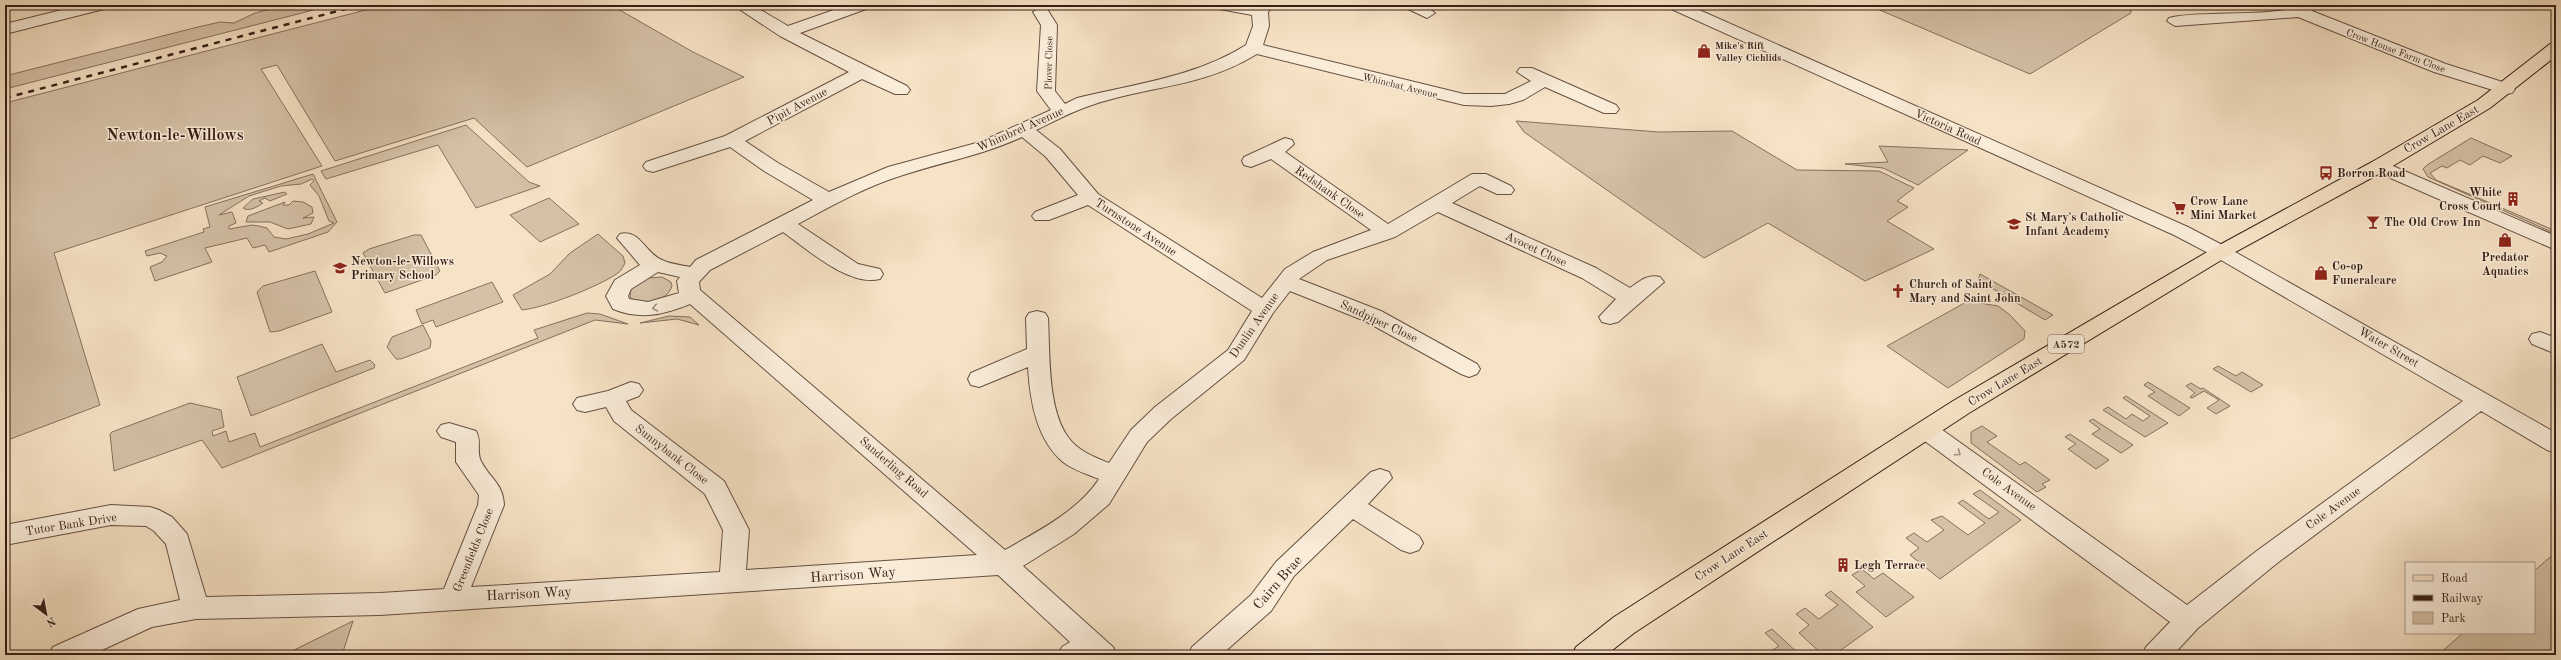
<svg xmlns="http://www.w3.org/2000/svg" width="2561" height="660" font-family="'Old Standard TT',serif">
<rect width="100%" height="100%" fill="#f6e2c5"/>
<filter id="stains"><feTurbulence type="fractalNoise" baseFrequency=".005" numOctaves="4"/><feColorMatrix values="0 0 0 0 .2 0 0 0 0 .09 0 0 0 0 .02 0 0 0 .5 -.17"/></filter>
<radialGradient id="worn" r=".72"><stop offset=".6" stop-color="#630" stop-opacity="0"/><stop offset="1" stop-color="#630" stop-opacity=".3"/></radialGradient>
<path fill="#d5c1a7" stroke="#86705e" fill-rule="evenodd" d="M286,5H333L5,89V76L198,27L220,22L234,23L255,13Z
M385,5H611L693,52L744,77L527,167L474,118L335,161L277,65L261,69L322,166L54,253L100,405L5,441V103Z
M1868,5H2126L2131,7V13L2030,74Z
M1516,121L1659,132L1732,131L1797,170L1879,171L1914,188L1897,201L1908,207L1887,221L1934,249L1865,281L1768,223L1704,258L1524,132Z
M466,125L529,182L540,186L476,208L438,145L326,179L321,171Z
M2471,138L2512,156L2500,163L2483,156L2470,165L2460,160L2447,168L2442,166L2430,173L2436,180L2556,231V234L2428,177L2423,169L2427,165Z
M1879,146L1968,150L1918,185L1883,168L1845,164L1888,162Z
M313,174L337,222L328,232L269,252L265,245L253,248L247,238L205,248L212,262L155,281L150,267L162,262L167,256L160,253L147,256L145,251L204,232L203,229L210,227L205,207ZM312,179L314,181L310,185L319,196L329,221L334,223L308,234L286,239L274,237L267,228L259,226L252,225L229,229V226L236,223L232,212L219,215L249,196L281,186L301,184Z
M285,192L287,194L270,201L265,198L259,201L263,203C257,207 249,212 243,208L253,199Z
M549,198L579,224L540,242L510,215Z
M293,201L303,202L312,207L313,213L303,218L314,217L311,224L288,229L270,222H246L248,216L285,202L283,205H289Z
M598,234L623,256L625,263C623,267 621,271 618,273C600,286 544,308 522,310L513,295L550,274L570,253Z
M414,235H421L440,271L436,275L385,293L363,253L369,249Z
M315,271L332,312L279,331L270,332L257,292L263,286Z
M1980,274L2053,315L2045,320L1978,280Z
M662,277L671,282L672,286C668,301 641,308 630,297L631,288L648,278Z
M492,282L503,302L436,327L433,320L422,324L416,310Z
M1968,301L1998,306L2010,315L2025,331L2024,339L1948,388L1887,346Z
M587,313L600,314L628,324L595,320L222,468L202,440L114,471L110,434L112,432L190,403L221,410L224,427L212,431L213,436L226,431L229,442L255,433L260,447L538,338L534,330Z
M669,316L690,317L699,325L677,319L640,323Z
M423,325L431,341L430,348L401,359H396L387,347L392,337Z
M322,344L336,372L370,360L375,365L374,368L251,416L237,377Z
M2218,366L2236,376L2242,372L2263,385L2251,392L2213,369Z
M2148,382L2190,408L2179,416L2148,396L2155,392L2144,385Z
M2191,383L2201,389L2203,388L2230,406L2216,414L2207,408L2219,400L2204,391L2192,398L2190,397L2195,393L2186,386Z
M2126,396L2168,423L2145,437L2103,410L2108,407L2126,419L2132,414L2143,421L2150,416L2123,398Z
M2093,419L2133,445L2121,453L2092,434L2100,429L2089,421Z
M1982,426L1997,436L1987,442L2020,465L2025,462L2050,480L2042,484L2046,487L2037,492L1971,443V432Z
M2070,434L2109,460L2096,469L2068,449L2076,444L2065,437Z
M1980,490L2021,520L1940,579L1910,555L1919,548L1906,538L1914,533L1927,542L1944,530L1931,520L1942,516L1968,535L1985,523L1958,503L1963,500L1989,519L1999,512L1973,494Z
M2556,552V655H2438L2463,633H2534V571Z
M1862,569L1874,579L1883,573L1914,597L1886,617L1856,592L1865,586L1852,575Z
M1831,591L1873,627L1834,655H1823L1799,633L1809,625L1796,614L1805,608L1819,619L1838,605L1825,595Z
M353,621L342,655H284Z
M1772,629L1800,655H1765L1779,646L1765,633Z"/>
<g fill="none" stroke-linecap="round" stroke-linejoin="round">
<defs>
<path id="minor" d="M82,5H110L108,8L5,34V24Z
M733,5H752L788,26L848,5H871L869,8L800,33L907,86L910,90L907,94H895L862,79L745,141L778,163L829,192L888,167L980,142L1051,110L1037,91L1041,25L1033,12L1041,7L1047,9L1057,25L1055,91L1065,104L1077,98C1135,84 1195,77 1246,45L1253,26L1252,15L1214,8L1212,5H1273L1268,12L1269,26L1263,45L1464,94H1505L1531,81L1517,72L1520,68H1532L1616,105L1619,109L1616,113H1604L1545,87L1523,100L1509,104L1491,106L1464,105L1257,54C1200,89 1148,85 1089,106C1071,112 1053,122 1036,130L1060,149L1098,194L1262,298L1285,269L1313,252L1371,230L1271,159L1251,167L1244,165L1242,161L1244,157L1285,138L1292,140L1294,144L1285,152L1388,224L1472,174H1486L1511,186L1514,190L1511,194H1497L1480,186L1452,203L1596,268L1630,288C1640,281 1647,274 1660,277L1664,282L1618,322L1610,324L1602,322L1599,317L1616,299L1582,278L1438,212L1395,237L1327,260L1299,279L1381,311L1477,364L1480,369L1477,374L1469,377L1461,374L1365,321L1290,291L1273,313L1244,360L1171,419L1147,442L1109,504L1074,534L1023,566L1113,647L1117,655H1058L1062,647L1070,642L998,575L380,615L196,619L152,627L91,655H49L53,647L138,609L180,600L166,544L154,531L146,526L111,525L5,545V525L111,505L150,507L159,510L172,517L187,534L206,597L380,593L444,589L478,505L479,495L456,462V442L441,437L437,431L441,425L449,423L476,431C482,441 476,452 481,461C490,479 503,483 504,505L471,587L720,572L723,530L705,494L614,421L606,407L585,412L577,410L573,404L577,398L608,391L631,382L639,384L643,390L639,396L626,401L631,410L724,481L749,530L746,570L977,555L690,304C663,315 640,320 613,309L606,296L615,280L640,265L617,238L620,234C640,229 645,253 662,260C670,264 681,265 690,267L696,260L813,200L764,171L730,147L653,172L646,170L643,166L646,162L725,136L849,72L780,36ZM1022,137L1046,157L1078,195L1035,212L1032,216L1035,220H1049L1088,205L1252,311L1228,350L1155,407L1131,430L1109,463C1094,457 1078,451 1068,437C1047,408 1050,352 1048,318L1045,313L1037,311L1029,313L1026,318L1027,349L971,373L968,379L971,385L979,387L1028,367C1030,400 1036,439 1063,462C1073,470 1087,474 1099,479C1077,512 1038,531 1005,550L700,290L699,282L710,270L783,232C807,249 849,287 880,279L883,274L880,269L858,264L798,224C831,206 867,186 903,175C943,162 983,155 1022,137ZM658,272L680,277L677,281L679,293L648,302L629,299L628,296L631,289Z
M1404,5H1424L1435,13L1427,18L1406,8Z
M2300,5H2319L2312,11L2446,64L2512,85L2515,89L2512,93L2506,94L2434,72L2298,17L2175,26L2167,21L2169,18C2201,10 2279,18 2300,5Z
M2379,160L2556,236V250L2372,170L2369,166L2372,162Z
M2221,246L2228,248L2556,433V453L2547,450L2481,411L2276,564L2198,628L2173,655H2142L2146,647L2170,622L1918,436L1914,430L1918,424L1926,422L1934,424L2187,605L2258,550L2463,401L2214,256L2211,252L2214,248Z
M2540,332L2556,338V354L2532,344L2529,339L2532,334Z
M1380,469L1389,472L1392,478L1368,504L1419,536L1423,543L1419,550L1410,553L1401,550L1353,519L1294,576L1271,611L1221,655H1188L1192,647L1251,595L1276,562L1371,472Z"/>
<path id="tertiary" d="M1667,5H1688L2188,227L2228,248L2231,252L2228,256L2221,258L2214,256L2174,235L1669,8Z"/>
<path id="primary" d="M2556,43V56L2490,108L2386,170L2228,256L1969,413L1634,633L1606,655H1572L1576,647L1614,617L1953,401L2214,248L2372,162L2478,100L2550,44Z"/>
</defs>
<use href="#minor" stroke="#665042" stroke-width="2"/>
<use href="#tertiary" stroke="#665042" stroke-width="2"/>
<use href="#primary" stroke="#361f16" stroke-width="2"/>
<use href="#minor" fill="#f9ecd9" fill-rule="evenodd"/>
<use href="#tertiary" fill="#f9ecd9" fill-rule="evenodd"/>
<use href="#primary" fill="#f6e2c5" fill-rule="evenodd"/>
<path stroke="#361f16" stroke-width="2.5" stroke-dasharray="6 6" stroke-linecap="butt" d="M5,98L361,5"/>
</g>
<defs><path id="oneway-chevron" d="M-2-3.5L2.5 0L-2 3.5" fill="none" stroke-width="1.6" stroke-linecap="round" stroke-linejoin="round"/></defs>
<g stroke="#a19081">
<use href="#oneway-chevron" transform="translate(655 308) rotate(168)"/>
<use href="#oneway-chevron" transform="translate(1958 453) rotate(35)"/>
</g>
<defs>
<symbol id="shop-bare" viewBox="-9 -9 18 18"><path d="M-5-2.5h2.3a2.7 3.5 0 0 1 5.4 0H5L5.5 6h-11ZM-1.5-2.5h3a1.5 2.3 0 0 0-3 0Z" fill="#8f2418" stroke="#f9ecd9" stroke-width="2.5" paint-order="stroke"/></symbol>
<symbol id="bus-bare" viewBox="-9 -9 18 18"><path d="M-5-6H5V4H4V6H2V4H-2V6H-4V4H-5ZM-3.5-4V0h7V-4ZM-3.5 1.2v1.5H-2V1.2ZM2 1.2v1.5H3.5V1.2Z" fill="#8f2418" stroke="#f9ecd9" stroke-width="2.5" paint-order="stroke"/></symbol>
<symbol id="building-bare" viewBox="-9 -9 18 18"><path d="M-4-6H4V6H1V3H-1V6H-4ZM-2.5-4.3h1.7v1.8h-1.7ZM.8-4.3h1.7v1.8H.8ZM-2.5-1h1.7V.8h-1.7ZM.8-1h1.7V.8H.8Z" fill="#8f2418" stroke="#f9ecd9" stroke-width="2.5" paint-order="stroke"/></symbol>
<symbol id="supermarket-bare" viewBox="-9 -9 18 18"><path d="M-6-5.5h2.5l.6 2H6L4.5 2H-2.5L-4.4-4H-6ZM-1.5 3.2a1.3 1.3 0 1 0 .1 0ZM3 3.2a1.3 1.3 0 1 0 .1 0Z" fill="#8f2418" stroke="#f9ecd9" stroke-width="2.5" paint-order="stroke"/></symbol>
<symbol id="bar-bare" viewBox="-9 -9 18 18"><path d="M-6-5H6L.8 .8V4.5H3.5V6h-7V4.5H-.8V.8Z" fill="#8f2418" stroke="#f9ecd9" stroke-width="2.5" paint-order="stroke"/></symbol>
<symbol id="school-bare" viewBox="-9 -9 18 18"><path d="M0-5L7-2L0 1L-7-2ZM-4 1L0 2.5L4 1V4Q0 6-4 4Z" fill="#8f2418" stroke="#f9ecd9" stroke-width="2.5" paint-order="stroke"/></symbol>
<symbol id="church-bare" viewBox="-9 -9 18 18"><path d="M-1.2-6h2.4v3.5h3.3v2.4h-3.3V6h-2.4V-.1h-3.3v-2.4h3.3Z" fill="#8f2418" stroke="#f9ecd9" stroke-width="2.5" paint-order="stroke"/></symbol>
</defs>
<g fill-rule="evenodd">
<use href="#shop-bare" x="1694" y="41" width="20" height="20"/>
<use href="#bus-bare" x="2316" y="163" width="20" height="20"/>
<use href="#building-bare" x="2503" y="189" width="20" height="20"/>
<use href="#supermarket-bare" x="2169" y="198" width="20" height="20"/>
<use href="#bar-bare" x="2363" y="212" width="20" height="20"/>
<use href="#school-bare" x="2004" y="214" width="20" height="20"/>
<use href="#shop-bare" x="2495" y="230" width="20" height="20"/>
<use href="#school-bare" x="330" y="258" width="20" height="20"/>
<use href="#shop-bare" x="2311" y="263" width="20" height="20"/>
<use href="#church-bare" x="1888" y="281" width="20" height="20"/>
<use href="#building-bare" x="1833" y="555" width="20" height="20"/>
</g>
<g text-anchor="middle" stroke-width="3" stroke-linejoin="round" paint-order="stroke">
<g font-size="10" font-weight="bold" fill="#361f16" stroke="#f9ecd9" text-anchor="start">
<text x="1715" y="49">Mike's Rift<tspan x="1715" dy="12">Valley Cichlids</tspan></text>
</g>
<g font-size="10" fill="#361f16" stroke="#f9ecd9">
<text transform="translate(2396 50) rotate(21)" y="4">Crow House Farm Close</text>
<text transform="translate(1048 63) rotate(-89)" y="4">Plover Close</text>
<text transform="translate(1400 85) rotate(14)" y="4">Whinchat Avenue</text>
</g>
<rect fill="#f9ecd9" stroke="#705c50" stroke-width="1" x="2048" y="335" width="36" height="18" rx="3"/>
<g font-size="11" font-weight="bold" fill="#361f16">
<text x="2066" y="348">A572</text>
</g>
<g font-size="12" fill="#361f16" stroke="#f9ecd9">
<text transform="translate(797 106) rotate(-28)" y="4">Pipit Avenue</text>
<text transform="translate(1948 127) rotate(24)" y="4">Victoria Road</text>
<text transform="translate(1020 129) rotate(-24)" y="4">Whimbrel Avenue</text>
<text transform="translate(2441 129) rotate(-30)" y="4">Crow Lane East</text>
<text transform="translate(1330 192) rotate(35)" y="4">Redshank Close</text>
<text transform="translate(1136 227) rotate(33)" y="4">Turnstone Avenue</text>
<text transform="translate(1536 249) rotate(25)" y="4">Avocet Close</text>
<text transform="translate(1379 321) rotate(25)" y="4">Sandpiper Close</text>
<text transform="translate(1254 325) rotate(-55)" y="4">Dunlin Avenue</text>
<text transform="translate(2389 347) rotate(30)" y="4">Water Street</text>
<text transform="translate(2005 381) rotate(-31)" y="4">Crow Lane East</text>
<text transform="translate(672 454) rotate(38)" y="4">Sunnybank Close</text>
<text transform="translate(894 467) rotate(41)" y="4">Sanderling Road</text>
<text transform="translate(2009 489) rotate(36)" y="4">Cole Avenue</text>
<text transform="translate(2333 508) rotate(-36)" y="4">Cole Avenue</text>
<text transform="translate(71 524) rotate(-9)" y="4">Tutor Bank Drive</text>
<text transform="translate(473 550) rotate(-68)" y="4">Greenfields Close</text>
<text transform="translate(1731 555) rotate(-33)" y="4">Crow Lane East</text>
</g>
<g font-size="12" font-weight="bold" fill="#361f16" stroke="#f9ecd9" text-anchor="start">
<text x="2337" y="177">Borron Road</text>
<text x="2502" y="196" text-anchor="end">White<tspan x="2502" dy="14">Cross Court</tspan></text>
<text x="2190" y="205">Crow Lane<tspan x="2190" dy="14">Mini Market</tspan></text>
<text x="2025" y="221">St Mary's Catholic<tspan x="2025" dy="14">Infant Academy</tspan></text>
<text x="2384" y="226">The Old Crow Inn</text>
<text x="2505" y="261" text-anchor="middle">Predator<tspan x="2505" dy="14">Aquatics</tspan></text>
<text x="351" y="265">Newton-le-Willows<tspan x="351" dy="14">Primary School</tspan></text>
<text x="2332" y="270">Co-op<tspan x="2332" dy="14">Funeralcare</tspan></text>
<text x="1909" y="288">Church of Saint<tspan x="1909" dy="14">Mary and Saint John</tspan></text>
<text x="1854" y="569">Legh Terrace</text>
</g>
<g font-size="14" fill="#361f16" stroke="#f9ecd9">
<text transform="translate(853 574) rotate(-4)" y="5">Harrison Way</text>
<text transform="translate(1277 582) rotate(-49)" y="5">Cairn Brae</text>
<text transform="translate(529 593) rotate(-3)" y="5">Harrison Way</text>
</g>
<g font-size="16" font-weight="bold" fill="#361f16" stroke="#f9ecd9">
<text x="175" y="140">Newton-le-Willows</text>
</g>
</g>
<rect width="2561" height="660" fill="none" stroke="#f6e2c5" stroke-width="20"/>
<rect x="6" y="6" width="2549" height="648" fill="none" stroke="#361f16" stroke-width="2"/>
<rect x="10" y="10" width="2541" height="640" fill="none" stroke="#361f16"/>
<rect x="2405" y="562" width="130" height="72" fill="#f9ecd9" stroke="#ab9a8b"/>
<rect x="2413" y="575" width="20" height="6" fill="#f6e2c5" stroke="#ab9a8b"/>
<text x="2441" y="582" font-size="12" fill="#361f16">Road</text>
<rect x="2413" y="595" width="20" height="6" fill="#361f16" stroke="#ab9a8b"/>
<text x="2441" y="602" font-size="12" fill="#361f16">Railway</text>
<rect x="2413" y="612" width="20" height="12" fill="#d5c1a7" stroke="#ab9a8b"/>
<text x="2441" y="622" font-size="12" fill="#361f16">Park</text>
<g transform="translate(46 614) rotate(148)" stroke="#f9ecd9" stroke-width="3" paint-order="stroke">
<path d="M0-3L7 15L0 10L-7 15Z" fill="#361f16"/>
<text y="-6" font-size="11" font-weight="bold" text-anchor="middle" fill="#361f16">N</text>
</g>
<rect width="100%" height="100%" filter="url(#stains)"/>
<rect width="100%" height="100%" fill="url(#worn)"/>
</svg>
